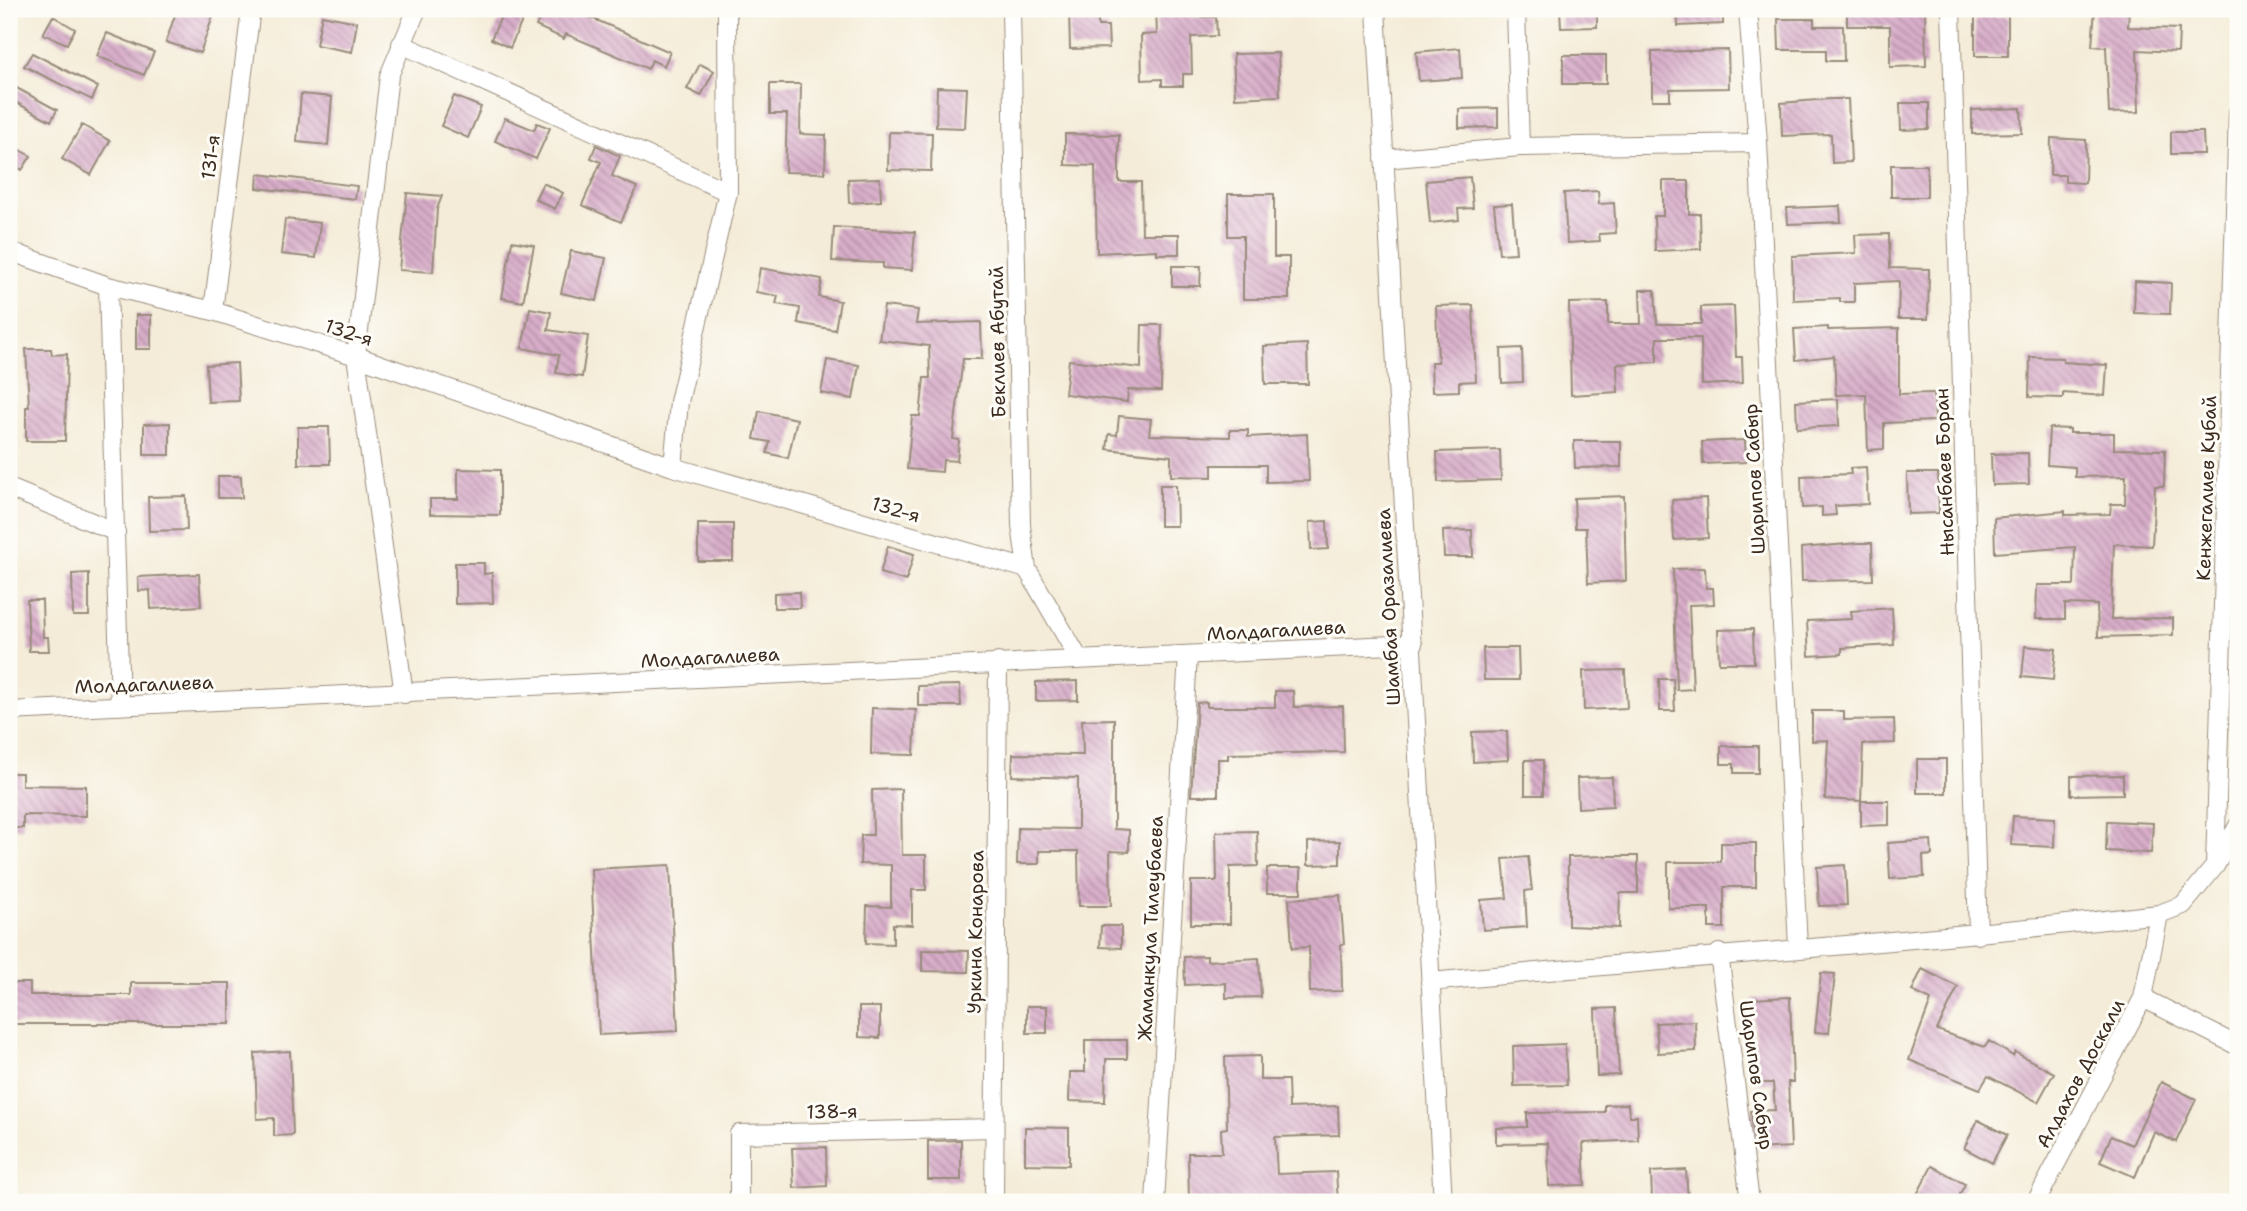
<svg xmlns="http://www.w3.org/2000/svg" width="2247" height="1211" font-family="'Shantell Sans',sans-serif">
<defs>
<pattern id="building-back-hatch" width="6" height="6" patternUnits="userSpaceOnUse" patternTransform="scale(1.75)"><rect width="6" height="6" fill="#d8adc9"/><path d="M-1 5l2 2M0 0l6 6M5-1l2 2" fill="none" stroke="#b08da3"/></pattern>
</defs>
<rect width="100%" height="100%" fill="#fdfcf7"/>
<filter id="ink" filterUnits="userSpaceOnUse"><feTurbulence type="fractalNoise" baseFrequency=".0143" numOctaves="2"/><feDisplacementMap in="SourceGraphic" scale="14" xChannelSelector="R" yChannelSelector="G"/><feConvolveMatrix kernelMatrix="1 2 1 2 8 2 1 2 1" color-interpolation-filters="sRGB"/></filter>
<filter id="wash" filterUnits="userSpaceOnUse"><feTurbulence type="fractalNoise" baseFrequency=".00686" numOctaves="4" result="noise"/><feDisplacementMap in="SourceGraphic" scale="28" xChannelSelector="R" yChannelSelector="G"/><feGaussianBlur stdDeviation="1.57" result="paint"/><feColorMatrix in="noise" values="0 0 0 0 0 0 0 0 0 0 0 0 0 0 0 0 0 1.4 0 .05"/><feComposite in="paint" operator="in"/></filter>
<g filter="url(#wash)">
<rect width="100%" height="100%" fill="#f4ecd8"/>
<g id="blocks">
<path fill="url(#building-back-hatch)" d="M177,9H193L213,16L200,53L166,42Z
M544,9H571L670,52L664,66L652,60L648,69L566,34L564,39L536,26Z
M1156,9H1191V17H1216L1217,36L1191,37L1192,74H1183V86H1162V79L1142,80L1141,35L1157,34Z
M1560,9H1597V27L1561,28Z
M1677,9H1723V24L1678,26Z
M1847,9H1925L1926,66L1890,67V26H1847Z
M2095,9H2129L2128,27L2179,29L2178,52L2137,50L2139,112L2109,113L2106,47L2092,46Z
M1069,10H1098V26H1108L1109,48L1070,49Z
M503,12L522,21L510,48L491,39Z
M322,15L357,22L352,52L316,45Z
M53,16L75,29L67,44L43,34Z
M1975,16H2008V56H1975Z
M1778,19H1814V26H1843L1844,61H1826V50H1779Z
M107,33L154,52L144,75L97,56Z
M1460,48L1462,78L1419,81L1416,52Z
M1728,50L1729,88L1670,89V100H1652V52Z
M32,53L98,87L92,100L24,66Z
M1278,53L1280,96L1235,98L1233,54Z
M1563,55H1606V84H1563Z
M700,64L714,71L701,96L687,89Z
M770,84H801L800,134L826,135L825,173L785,172L787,114H770Z
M13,86L57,110L51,121L9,99Z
M937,87L967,88L965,128L936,127Z
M301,94L332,97L328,145L297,142Z
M454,96L481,107L468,138L441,126Z
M1830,99H1848L1851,162L1832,163L1831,134L1782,136L1781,103Z
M1900,103H1929V129L1901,130Z
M1498,108V127L1459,128V109Z
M2021,108L2022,133L1972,134V110Z
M505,118L534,130L537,123L550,128L536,159L495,141Z
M82,125L110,141L91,175L62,159Z
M889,132L932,133L931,171L888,170Z
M2171,132H2203L2204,154H2171Z
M1065,134L1119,135V182H1141L1142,234H1179V254H1157V250L1097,253L1095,166L1065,165Z
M2051,138L2086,140L2085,183L2065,182V175H2050Z
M9,144L31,156L22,170L9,163Z
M596,145L620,156L612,176L637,187L621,222L582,205L601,162L591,158Z
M1891,165H1927V197H1891Z
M258,174L357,186L355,199L257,188Z
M1470,177L1473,208L1458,209L1459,220L1430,223L1426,181Z
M880,178L881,201L849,203L848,179Z
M1663,181H1689V214H1700L1701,249L1655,251L1654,216H1663Z
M543,183L563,193L555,209L535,199Z
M1598,191L1599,204L1614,203L1616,233L1599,234L1600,241L1567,243L1564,193Z
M407,193L442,196L437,209L433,272L399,270Z
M1228,194H1274V257H1289V299H1243V236H1228Z
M1512,204L1516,253L1499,254L1494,205Z
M1840,206L1841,222L1788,224L1787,208Z
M285,219L320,223L316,258L281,254Z
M834,227L915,232L912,270L883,268V263L832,261Z
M1889,234L1890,268L1929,269L1928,319H1898L1899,281L1854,283V302H1840V298L1793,300L1792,256L1856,253L1855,235Z
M512,241L534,245L523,302L502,298Z
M571,251L606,258L597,301L561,293Z
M1172,266H1201L1200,286H1172Z
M760,268L822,279L819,297L840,301L835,330L798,323L800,308L776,304L778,296L756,292Z
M2135,281L2171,283L2170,314L2134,313Z
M1640,290H1655L1657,324H1701V307L1734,306L1736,357H1742L1743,383L1702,385L1701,338H1657V362L1617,364L1618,392L1571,395L1569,303L1608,302V324H1641Z
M1473,305L1476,381L1459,382V391L1432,392L1431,362H1438L1436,306Z
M884,306L918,310L916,324L981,322L982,359H963L953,439L959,440L957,461L943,460L942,472L907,469L912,416H920L924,378H930L929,346L879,340Z
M530,308L551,312L548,330L588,336L582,377L556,373L559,355L522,348Z
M136,315H151V349H136Z
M1142,325H1162L1161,391L1128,390L1127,402L1065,394L1069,360L1141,368Z
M1828,327V330L1899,328V394L1934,393L1935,421L1884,423V449L1868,450L1866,394L1836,395L1834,356L1796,360L1794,329Z
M1307,344L1308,384H1265L1264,346Z
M1522,348L1523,382L1502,383L1501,349Z
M26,349H51L52,355L67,354L65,441H26V407H29Z
M2030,357L2063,358V362L2107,365L2105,396L2063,393V398L2029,397Z
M827,360L859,365L853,399L821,393Z
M237,363L239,401L208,402L206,365Z
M1838,399L1839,426L1797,428L1796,401Z
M759,411L797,419L788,458L767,453L770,442L754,439Z
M1119,416L1151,419L1149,435L1230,437V430H1248V437L1307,434L1309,481L1266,482V465H1212V477L1171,476V456L1107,449L1109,434L1117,435Z
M170,423V455H144V424Z
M298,427H329L330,464H298Z
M2049,428L2070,429V433H2114V449L2165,450L2164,486H2155L2152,546L2114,544L2111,619L2173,618V635L2098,637L2097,605L2065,604V619H2036L2037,585H2074L2075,547L1995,553L1994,518L2065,511V515L2110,514L2111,504H2125L2126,476L2075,477V467L2047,465Z
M1745,440L1746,462L1703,464L1702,442Z
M1574,441H1621V467L1575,468Z
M1500,450L1501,480L1438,482L1437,452Z
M2028,453L2029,484L1992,485L1991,454Z
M1866,467L1868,504L1835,506L1836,515L1822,516V507L1802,508L1801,476L1851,474L1850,468Z
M458,469L500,470V515L430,514V499H458Z
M1907,473H1938L1939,513L1908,514Z
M218,476H241L242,498H218Z
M1160,485H1176L1177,526H1160Z
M186,496L187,530L149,531L148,497Z
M1624,496L1626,581L1588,583L1586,528H1575L1574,498Z
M1706,498L1708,538L1674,540L1672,500Z
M1327,521L1328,549L1311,550L1310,522Z
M698,524H733V561H698Z
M1472,530L1473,557H1444L1443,531Z
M1859,543H1872L1873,580L1802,581L1801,548Z
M888,546L914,554L906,581L880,573Z
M455,563H484V574L492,573L493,603L455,604Z
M1705,568L1706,588H1713L1714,604L1689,605L1693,689L1677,690L1673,569Z
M89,573V616H73L72,574Z
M199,574L201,606L151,609L150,590L139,591L138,577Z
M799,592L800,608H774V593Z
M27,600H42L43,637H48L49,651H29Z
M1892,608L1894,645L1842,648V654L1809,656L1807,621L1852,619L1851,611Z
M1753,629L1754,663H1719L1718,630Z
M2025,646L2056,649L2053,680L2022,677Z
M1483,648H1518L1519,680H1484Z
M1625,670L1627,708L1584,710L1583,671Z
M1659,679H1673L1675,711H1660Z
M1078,681V700L1036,701V682Z
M960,685L961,706H918V686Z
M1275,691H1293L1294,707L1343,706L1344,752L1228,754V759H1218V796H1191L1197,703L1207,702V707H1275Z
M872,708L916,710L914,755L871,754Z
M1812,711H1844V720L1894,719L1895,743L1863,744L1861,801L1825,799L1828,740L1812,741Z
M1114,719V829L1129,830V852L1110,851L1111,906H1079L1078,851H1039V864H1017L1018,828L1078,829V778L1012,776L1013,754L1083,755L1082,720Z
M1507,731L1508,760L1473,762L1472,732Z
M1721,746H1758V773H1734V764H1721Z
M1917,759H1946V793H1917Z
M1525,760H1543V795H1525Z
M9,773H22V785L86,786V816L23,815V828H9Z
M2123,775V794L2071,795V776Z
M1612,777L1613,806L1578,808L1577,778Z
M901,789L902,855H926V890H912V925L893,924V944L866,943L867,906L891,907V865L860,864L861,835H873L872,790Z
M1861,801H1889V825L1861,826Z
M2013,816L2055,818L2054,847L2011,845Z
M2107,821L2153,823L2151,853L2106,851Z
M1257,831L1258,866L1230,867V924H1191V881H1217L1216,832Z
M1931,840L1932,855L1923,856L1924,877L1890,879L1888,843Z
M1340,841V864L1308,865V842Z
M1721,843H1756V887H1724V928H1709V908H1668V862H1721Z
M1609,856H1638V893H1620L1619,928L1568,926V857Z
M1528,857L1532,890L1525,891L1527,927L1483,930L1481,900L1507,898L1503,859Z
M670,865L678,1031L599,1035L591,869Z
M1845,865L1847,905L1819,906L1817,867Z
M1267,868H1301V893H1267Z
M1340,895L1344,944H1341L1342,991L1310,992L1309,947L1292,948L1289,899Z
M1101,926H1121V948L1100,947Z
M922,950L969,951L968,972L922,971Z
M1207,956V961L1259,958L1261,997L1226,998V983L1185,985L1184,957Z
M1922,969L1958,987L1937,1030L1985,1047L1989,1041L2013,1056L2015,1052L2054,1073L2038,1102L1988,1076L1980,1089L1909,1060L1931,1000L1912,991Z
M1821,973L1835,974L1829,1033L1815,1032Z
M9,983H30V995H131V983H230V1024H9Z
M1790,997L1793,1082H1788L1791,1147L1755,1149L1751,1111L1775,1110L1773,1083H1757L1753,999Z
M1027,1006H1047V1033H1027Z
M859,1007H880V1038L859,1037Z
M1616,1008L1619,1075L1597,1076L1595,1009Z
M1695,1021L1696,1051L1658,1053L1656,1023Z
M1085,1040H1127V1059H1106L1105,1102L1069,1101L1070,1072H1085Z
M1565,1044L1567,1085L1514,1086L1513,1046Z
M290,1051L293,1135L274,1136V1118L257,1119L255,1053Z
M1260,1056V1080H1288L1289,1108L1338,1106L1339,1135L1275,1137L1277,1174L1336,1172L1338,1202H1298V1200L1189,1202L1188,1153H1222L1221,1129L1227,1128L1225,1057Z
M2161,1082L2196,1099L2176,1142L2154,1132L2135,1177L2100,1162L2111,1136L2132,1145Z
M1628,1104L1629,1116H1637L1638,1140L1583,1143L1585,1185L1549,1186L1548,1143L1496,1144V1128L1527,1127V1113L1605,1112V1105Z
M1978,1120L2007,1135L1992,1163L1964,1148Z
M1025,1127L1069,1128V1165L1025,1164Z
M961,1140V1180H928V1141Z
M826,1147L827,1186L794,1188L792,1148Z
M1932,1166L1965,1184L1956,1202H1913Z
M1686,1170L1688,1202H1652L1651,1172Z"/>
</g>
</g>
<g filter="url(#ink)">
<use href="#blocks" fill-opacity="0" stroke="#988b7b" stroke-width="2"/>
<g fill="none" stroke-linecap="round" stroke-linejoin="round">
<defs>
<path id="minor" d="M1011,9L1021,525L1027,569L1079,659
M1376,9L1443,1202
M1516,9L1520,147
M1748,9L1758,143L1798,947
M1951,9L1978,935
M401,44L728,192
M1384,159L1520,147L1758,143
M9,251L108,286L213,311L356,356L673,467L1027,569
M108,286L120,706
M213,311L251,9
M673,467L679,402L728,192L727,9
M9,488L116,532
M404,694L356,356L389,76L417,9
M9,711L1413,644
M2215,866L2238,112
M1719,953L1750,1202
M1430,982C1673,958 1916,942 2159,914
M2143,998L2238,1046
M739,1202V1134L994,1128
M994,1202L998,662
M1155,1202L1188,656
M2036,1202L2143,998L2159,914L2183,905L2215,866L2238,826"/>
</defs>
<use href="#minor" stroke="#988b7b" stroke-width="20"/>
<use href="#minor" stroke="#fff" stroke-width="18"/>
</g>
</g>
<g text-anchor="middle" stroke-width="6" stroke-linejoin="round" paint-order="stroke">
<g font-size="19" fill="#3b2a1e" stroke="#fdfcf7">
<text transform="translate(210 157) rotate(-83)" y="7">131-я</text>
<text transform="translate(349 332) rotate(18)" y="7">132-я</text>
<text transform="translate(997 342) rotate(-91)" y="7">Беклиев Абутай</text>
<text transform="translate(1944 472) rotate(-92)" y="7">Нысанбаев Боран</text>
<text transform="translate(1754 479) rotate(-93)" y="7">Шарипов Сабыр</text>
<text transform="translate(2206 488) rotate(-88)" y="7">Кенжегалиев Кубай</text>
<text transform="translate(896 509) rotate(16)" y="7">132-я</text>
<text transform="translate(1388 607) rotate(-93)" y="7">Шамбая Оразалиева</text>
<text transform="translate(1276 630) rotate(-3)" y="7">Молдагалиева</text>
<text transform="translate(710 657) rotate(-3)" y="7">Молдагалиева</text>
<text transform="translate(144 684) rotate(-2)" y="7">Молдагалиева</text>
<text transform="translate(1150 928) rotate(-87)" y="7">Жаманкула Тилеубаева</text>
<text transform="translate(975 932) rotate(-89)" y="7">Уркина Конарова</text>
<text transform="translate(2080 1073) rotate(-62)" y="7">Алдахов Доскали</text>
<text transform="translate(1757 1075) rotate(82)" y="7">Шарипов Сабыр</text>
<text transform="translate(832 1111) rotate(-1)" y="7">138-я</text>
</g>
</g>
<rect width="2247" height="1211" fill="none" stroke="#fdfcf7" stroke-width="35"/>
</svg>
